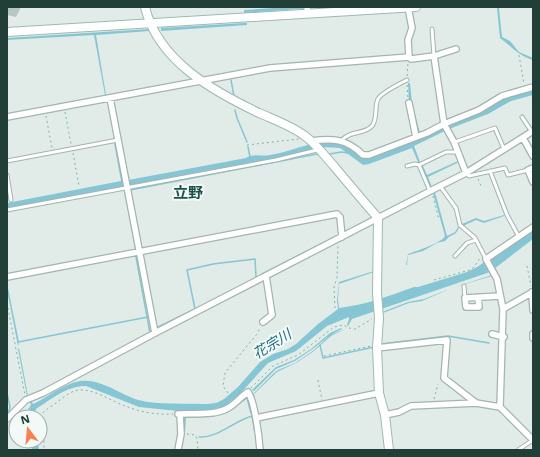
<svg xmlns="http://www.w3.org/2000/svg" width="540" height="457" font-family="'Open Sans','Noto Sans JP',sans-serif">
<rect width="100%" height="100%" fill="#e1ece8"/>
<path fill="#86c6d4" d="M288,7H327L244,13V10Z
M497,8H499L502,37L510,41L519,52L533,58V60C519,56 511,46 500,38Z
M244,23H247V25L161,31V28Z
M150,29V31L96,35L106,95H105L94,35L7,40V38Z
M408,83H410L412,103L421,137L503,98L533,89V95L511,101L488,114L449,129L414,146L420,162H418L412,148L369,164L363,165L340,148L322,147L271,159L7,208V203L121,181L114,143H115L123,181L246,158C255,153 261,157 270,155C304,150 332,127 362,156L419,138L409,104Z
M458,161L459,162L428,177L432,187L431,188L421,166H423L427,175Z
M433,193H435L436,196L447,236L455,232L458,227L459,228L456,233L449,237L445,241L437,243L423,251L408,255L407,265H406L408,254C416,251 442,243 445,236Z
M504,215V216L484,223L476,220L463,226L462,224L476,218L484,221Z
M533,230V239L490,272L352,319L348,326L347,325L349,319V317L327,326L296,351L268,363L237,397L223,407L211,411H178L139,407L86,386C68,385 50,400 36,409L33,417H27V411L31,405L30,402L31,401L33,404C48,397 63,384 80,381C103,378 122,397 143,401C161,405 188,403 207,404L216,403L224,399L238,387L260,362L273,354L288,349L296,344L318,324L338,309L337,300L339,282L374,271V272L339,284L338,300L339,308C365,305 389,296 414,287H418L467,272L477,267Z
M492,275V276L452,288L422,301L409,303L383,313L382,312L408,302L424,299L452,288Z
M7,283L19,342L18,346L7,290Z
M341,328L342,329L330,335L314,348L295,361L276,369L254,391L252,390L276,367L294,360L311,349L330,333Z
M345,329L331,336L314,351L296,363L277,372L254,394L257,415L253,394L274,373L278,370L295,363L314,350L330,335Z
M19,348L28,396H27L18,349Z
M247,397L248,398L227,413L212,417L186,418L185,432H184V417L226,412L233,408Z
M32,441H38L39,450H32Z"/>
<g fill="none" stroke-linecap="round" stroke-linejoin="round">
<path stroke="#86c6d4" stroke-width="1.5" d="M231,80L234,96
M235,110L237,118L247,142
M248,147L250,157
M330,154L341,152L348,153
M125,190L136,251
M130,190L317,154L319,155
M136,257L150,333
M262,274L337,236
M156,328L195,309L187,270L213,264L255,259L256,277H257
M18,342L148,317
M381,344L448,336L489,343
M320,345L323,358L374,347
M7,393L10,407L8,415
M247,398L251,413
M199,437C218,438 234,421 252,416L255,432"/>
</g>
<path fill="#b6c7c1" d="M7,7H21L16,17L7,15Z"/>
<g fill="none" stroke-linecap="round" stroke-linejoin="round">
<defs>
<path id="lane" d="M432,29L434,56
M522,117L532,132
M341,141C350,130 364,135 372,126C378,119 374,107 378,99C381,93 401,83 407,80
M455,142L495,128L504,149
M7,161L118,140
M407,166L415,164L419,165
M490,171L507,215L519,237
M466,173L469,176L505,168L508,175L528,170
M7,175L11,200
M440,186L456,208L460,225L475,238L486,259
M430,191L419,165L446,152H457
M7,210L276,160L317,150
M455,256L467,243L476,240
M464,286L465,298
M518,450L533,440"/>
<path id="street" d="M307,7L308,13
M408,7L412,28L408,40L409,57
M434,56L456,49
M110,98L155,333
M409,103L416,137
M7,117L270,68L409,57L411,59L434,56L444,124L454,142L466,173
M523,138L533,156
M311,141C333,138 347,139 363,155H369L427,133L444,124L479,110L502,96L533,87
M533,168L528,170L533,182
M7,277L337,214L340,217L342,237
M532,292L533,310
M478,297L479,307H466L465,298L500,296
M503,309L533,292
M263,322L272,315L266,276
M492,334L504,337
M533,338V334
M377,348L447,340L444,378L476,403
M500,407L503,309L497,279L486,259L533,227
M178,414C194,413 214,416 228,408C236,404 241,396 248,392C255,402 259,437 260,450
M385,415L399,412L411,406L476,403L500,407L533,440
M256,418L379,393
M7,419L26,400L43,393L155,333L440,186L466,173L533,131
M178,450L181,434L180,414"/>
<path id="secondary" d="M145,7C158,61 213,91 259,113C275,120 292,126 305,136C316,144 324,155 333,165C348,183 363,201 378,218L377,293L379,318L377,348L379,393L385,415L389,450
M7,32L416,7"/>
</defs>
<use href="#lane" stroke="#a4b4af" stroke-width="5"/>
<use href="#street" stroke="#a4b4af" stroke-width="8"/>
<use href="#secondary" stroke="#9fb9b0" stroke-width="10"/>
<path stroke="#80b2a4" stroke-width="1" stroke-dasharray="2 3" stroke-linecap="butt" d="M519,55L524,84
M407,76L408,63
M407,85L408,98
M65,112L71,144
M46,116L52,148
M247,145L299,139
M73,153L79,186
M478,179L481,186
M433,196L439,220
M527,266L531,286
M434,280L470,270L474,267L480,258
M7,303L25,395
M335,308L334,287L337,278L338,244
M324,356L371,346
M318,380L322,400
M251,388L273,366L298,355L334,327L343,325L352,329H355L372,319
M228,393L223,386L225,373L257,334L260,328
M434,399L438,384
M40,417C43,411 50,407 56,403C63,398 70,391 79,390C95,389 111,401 125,406C140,412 157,415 173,414
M40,421L44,440V450
M187,434L195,435L197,439L198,450"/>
<use href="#lane" stroke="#fff" stroke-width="3"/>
<use href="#street" stroke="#fff" stroke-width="5.5"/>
<use href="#secondary" stroke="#fff" stroke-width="8"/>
</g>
<g text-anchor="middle" stroke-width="4" stroke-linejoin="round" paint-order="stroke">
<g font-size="14" font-style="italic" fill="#18697d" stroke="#f2f9f6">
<text transform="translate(272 344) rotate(-32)" y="5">花宗川</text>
</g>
<g font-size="15" font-weight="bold" fill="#1b5146" stroke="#f2f9f6">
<text x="188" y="198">立野</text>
</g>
</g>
<rect width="540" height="457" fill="none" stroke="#213e37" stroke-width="16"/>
<g transform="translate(28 429) rotate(344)"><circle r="19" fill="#f2f9f6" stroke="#9eaeaa"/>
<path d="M0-3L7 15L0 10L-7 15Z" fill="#f88153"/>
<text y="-6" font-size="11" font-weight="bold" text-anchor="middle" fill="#213e37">N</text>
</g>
</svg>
